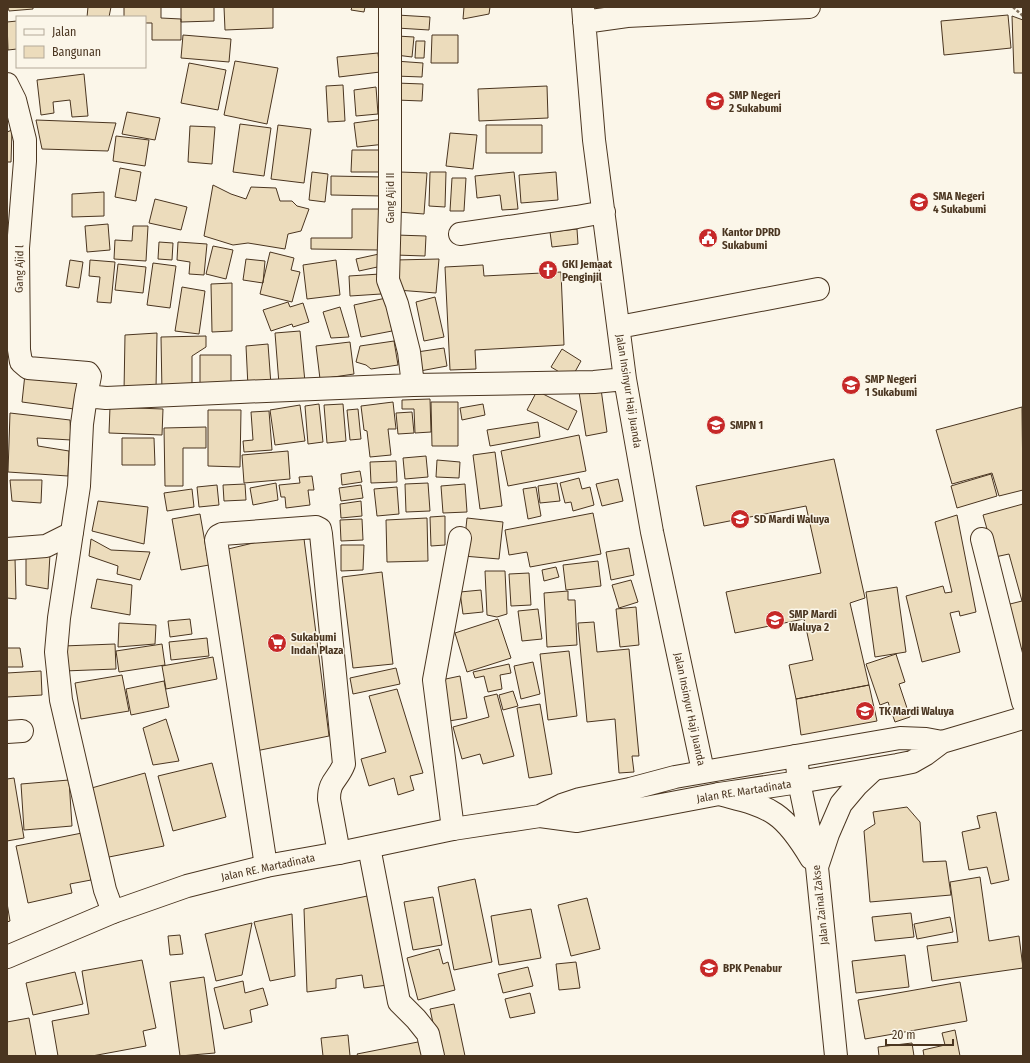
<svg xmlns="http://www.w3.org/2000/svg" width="1030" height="1063" font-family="'Fira Sans Condensed',sans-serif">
<rect width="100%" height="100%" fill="#fbf6e9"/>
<path fill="#ecdcbc" stroke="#4a3520" d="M8,7H33V9L9,11Z
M88,7H111L109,17H87Z
M124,7H161V18L181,19V40H152V23H145V17H124Z
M181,7H214V21L181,22Z
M224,7H273V28L225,30Z
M352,7H365L364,12L351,10Z
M464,7H490L489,14L463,19Z
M397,15L430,17L429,30L397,28Z
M1008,15L1011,48L944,55L941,21Z
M1012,16L1023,20V73H1014Z
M17,21V49L8,50L7,22Z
M183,35L231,39L229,62L181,58Z
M432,35H458V63H431Z
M397,36L414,37L412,57L396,55Z
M416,41H425L424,58H415Z
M378,53L380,72L339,77L337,57Z
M235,61L278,68L267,124L224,115Z
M395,61L423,63L422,77L395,76Z
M189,63L226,70L218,110L181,103Z
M84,74L88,116L72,117L70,100L53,102L54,113L41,115L37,80Z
M396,83L423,84L422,101L396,100Z
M343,85L345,121L328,122L326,86Z
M547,86L548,118L479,121L478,89Z
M376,87L378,114L356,116L354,90Z
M127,112L160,118L155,140L122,134Z
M384,119L386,144L357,147L354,123Z
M36,120L116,123L108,151L42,149Z
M240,124L271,128L264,176L233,172Z
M278,125L311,129L304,183L271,179Z
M486,125H542V153H486Z
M190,126L215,127L212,164L188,162Z
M12,130L11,162H7V132Z
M450,133L477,135L473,169L446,166Z
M116,136L149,140L145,166L113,161Z
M352,150H381V172H351Z
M120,168L141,172L136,201L115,197Z
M312,172L328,174L325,202L309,200Z
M400,172L427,173L424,214L398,212Z
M430,172H446L445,207L429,206Z
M514,172L518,209L502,210L500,195L477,198L475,176Z
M556,172L558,200L521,203L519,175Z
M331,176L383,177L382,196L331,195Z
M452,178H466L464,211H450Z
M213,185L231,194L246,199L251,187L276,188L280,201H292L297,206L309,209L301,231L288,234L285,249L248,243L233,245L204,236Z
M104,192V216L72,217V194Z
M155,199L187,207L181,230L149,223Z
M352,209H379V250L311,249V238H352Z
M108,224L110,250L87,252L85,226Z
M133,226H148L146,261L114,259L115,240L132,241Z
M577,229L578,244L552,247L550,232Z
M396,235L426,236L425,256L395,255Z
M159,242L173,243L172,260L158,259Z
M178,242L207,244L204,275L189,274L190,262L177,260Z
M213,246L233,250L226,279L206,274Z
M270,252L294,258L291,270L300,272L292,302L260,294Z
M379,254L382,266L359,271L356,259Z
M246,259L265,261L263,283L243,280Z
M439,259L436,293L397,290L395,260Z
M70,260L83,262L79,288L66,286Z
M90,260L115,262L111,303L97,302L100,277L89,276Z
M336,260L340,295L307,299L303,265Z
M153,263L176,266L170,308L147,305Z
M118,264L146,267L143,293L115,290Z
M483,265L484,276L561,272L564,345L475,350L476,369L450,370L445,267Z
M380,274L381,294L350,296L349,276Z
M232,283V331L212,332L211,284Z
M182,287L205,291L199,334L175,331Z
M435,297L444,337L424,341L416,302Z
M386,298L392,331L361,337L354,305Z
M288,302L290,307L303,303L309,322L293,327L292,324L271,331L263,310Z
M340,307L349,337L331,338L323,312Z
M300,331L305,382L279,384L275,333Z
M157,333L156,389L124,391L125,335Z
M206,336V347L192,356V392L162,393L161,337Z
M394,341L398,365L371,369L366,365L356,362L360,346Z
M350,342L354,374L320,379L316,346Z
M268,344L271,385L248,387L246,346Z
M444,348L447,366L420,371L417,352Z
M562,349L581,361L571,379L551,367Z
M200,355H231V386L200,387Z
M25,374L81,380L74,409L22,402Z
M601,389L607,432L586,436L579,392Z
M537,391L577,411L568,430L527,410Z
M430,399L431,432L415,433L414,409H402V400Z
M393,402L396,429H388L391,455L370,457L367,431L364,430L361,406Z
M431,402H458V446H432Z
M319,404L323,442L308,444L305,406Z
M343,404L346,441L327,443L324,405Z
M483,404L485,415L462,420L460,408Z
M300,405L305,441L275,445L270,410Z
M110,407L163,409L162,435L109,433Z
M1022,407L1023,490L999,496L992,473L952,484L936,430Z
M358,409L361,439L350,440L347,410Z
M208,410H241L240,467L208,466Z
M269,411L272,450L244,452L243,441L253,440L251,412Z
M412,412L414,433L398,434L396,413Z
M10,413L70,420L71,440L37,438L38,446L69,451L68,476L8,472Z
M538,422L540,437L490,446L487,430Z
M206,427V448H183V486H165L164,428Z
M579,435L586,471L508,486L501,451Z
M122,438H154L155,465H122Z
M288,451L290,479L244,483L242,455Z
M495,452L502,506L480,509L473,455Z
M426,456L428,477L405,479L403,458Z
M834,459L865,598L850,603L869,685L796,699L789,665L813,660L804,619L735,633L726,592L821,573L806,506L704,526L696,486Z
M437,460L460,462L459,478L436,477Z
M396,461L397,482L371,483L370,462Z
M360,471L362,482L342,485L341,474Z
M991,474L997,496L957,508L951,486Z
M312,476L314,490H308L310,505L286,508L285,497H281L279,485L300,483L299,477Z
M579,478L582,489L590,487L594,505L573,511L571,502L565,503L560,483Z
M618,479L623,501L602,506L596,484Z
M10,480H42L41,503L12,501Z
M276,483L278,500L253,505L250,488Z
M428,483L430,511L406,512L405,484Z
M557,483L560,501L540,503L538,486Z
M245,484L246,500L224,501L223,485Z
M465,484L467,512L443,513L441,486Z
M217,485L219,505L199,507L197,487Z
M361,485L363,498L341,501L339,488Z
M397,487L399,514L377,516L374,489Z
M536,487L541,516L528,519L523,489Z
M192,489L194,507L167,511L164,493Z
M98,501L148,507L144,544L92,531Z
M361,501L362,516L341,518L340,504Z
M1023,504V648L1017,650L1006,605L1022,601L1009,554L995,557L983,515Z
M593,513L601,554L530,567L527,552L509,555L505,530Z
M200,514L209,565L181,570L172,519Z
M957,515L976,612L960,616L959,611L950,613L960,652L922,662L906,596L943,586L945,593L952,592L935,522Z
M445,516V545L431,546L430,517Z
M427,518L428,561L387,562L386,520Z
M467,518L503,522L499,559L463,556Z
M362,519L363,540L341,541L340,520Z
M303,531L329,736L251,752L224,550Z
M91,539L111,550L150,552L140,580L117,574L118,566L89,556Z
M341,545H364L363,570L341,571Z
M629,548L634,575L611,580L606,552Z
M26,552L50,554L48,589L26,585Z
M7,558H15L16,599L7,598Z
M598,561L601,586L566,590L563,565Z
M556,567L559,577L544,581L542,570Z
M485,571H505L507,614L497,617L487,615Z
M382,572L393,664L353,668L342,577Z
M529,573L531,605L511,606L509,574Z
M97,579L132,585L130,615L91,608Z
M631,580L638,602L619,608L612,585Z
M897,587L906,652L875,657L866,592Z
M481,590L483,612L463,614L460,592Z
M568,591V600H575L577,645L547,647L544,593Z
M636,607L639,645L620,647L616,609Z
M538,609L542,639L522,641L518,611Z
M190,619L192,634L170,637L168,621Z
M498,619L511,658L467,672L455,633Z
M594,622L597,652L629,649L639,756H632L634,772L619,773L615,719L587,722L578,623Z
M119,623L156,625L155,644L118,647Z
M207,638L209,656L171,660L169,642Z
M115,644L116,669L64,671L63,646Z
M162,644L165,665L119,672L116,651Z
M7,648H20L23,667H7Z
M569,651L577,716L548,720L540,654Z
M896,654L905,682L899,684L910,717L895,722L888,702L880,705L866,664Z
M213,657L217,679L166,689L162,666Z
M533,662L540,694L521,699L514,666Z
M509,664L511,673L500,675L502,689L488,692L484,676L475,678L473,672Z
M396,668L400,684L353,694L350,678Z
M41,671L42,695L7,697V673Z
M122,675L129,711L81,719L75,683Z
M460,676L467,718L449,721L441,680Z
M164,681L169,707L131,715L126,689Z
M869,685L877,721L801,735L796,699Z
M397,689L423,773L410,776L414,790L398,795L394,778L369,786L361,759L386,752L369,696Z
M513,691L518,706L503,710L499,695Z
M497,694L514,756L483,764L480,754L462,759L453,727L489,717L484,697Z
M540,704L552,774L529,778L517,708Z
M166,719L179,761L153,765L143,728Z
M212,763L226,817L173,831L158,776Z
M145,773L164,846L104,858L88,789Z
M14,778L24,838L7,841V779Z
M69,780L72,826L24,830L21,784Z
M907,807L920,822L923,862L946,861L951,895L870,902L864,831L875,824L873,812Z
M996,812L1009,880L991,884L987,867L969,870L962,832L980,828L977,816Z
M82,833L91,880L70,884L72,893L28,903L16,846Z
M980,877L989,941L1019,936L1023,968L932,981L927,946L958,942L950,882Z
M475,879L492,962L454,970L438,887Z
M377,894L388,985L364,988L362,975L336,979V988L307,992L304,909Z
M433,897L442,945L413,950L404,902Z
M587,898L600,949L571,956L558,905Z
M7,903L10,921L7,922Z
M531,909L541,958L499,965L491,916Z
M911,913L914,937L875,941L872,917Z
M292,914L295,976L270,981L254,922Z
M950,917L953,932L917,939L914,924Z
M252,923L242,975L216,981L205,934Z
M180,935L183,954L170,955L168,936Z
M439,949L443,964L448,962L455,990L418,1000L407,958Z
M905,955L909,987L856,993L852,961Z
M142,960L156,1028L143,1031L146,1046L92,1056H58L52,1021L89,1014L82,971Z
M576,962L580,988L559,990L556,964Z
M528,967L533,986L503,993L498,974Z
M75,972L83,1004L33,1015L26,983Z
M204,977L215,1053L180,1056L170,982Z
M243,981L245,993L263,988L268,1005L250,1010L252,1022L224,1029L214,988Z
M960,982L967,1021L865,1039L858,1000Z
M530,993L535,1013L510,1018L505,999Z
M454,1004L465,1056H440L430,1009Z
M29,1018L36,1056H7V1022Z
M955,1030L960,1056H924L923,1050L945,1045L942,1033Z
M348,1035L350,1056H323L321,1038Z
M423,1041L426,1056H358L357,1054Z
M912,1043L914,1056H879L878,1047Z"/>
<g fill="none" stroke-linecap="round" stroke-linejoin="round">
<defs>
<path id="minor" d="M390,7V206L388,280L397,304L409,352L413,385
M583,7L594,140L625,379L652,532L703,771
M584,22L627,16L809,7
M7,84L15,100L25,140V161L18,248L19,350L21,362L28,368L88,373L90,376L86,396
M460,234L577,217L604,212
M619,327L818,289
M982,539L1023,702
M7,549L46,546L72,533
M7,732L22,731
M796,756L799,782L817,867L836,1056
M719,794C737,799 759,803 775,814C790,824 802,843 811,858
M453,829L434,680L460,538
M369,847L399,1002L416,1019L428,1034L433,1056
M266,866L216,540L218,536L222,534L316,527L320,529L321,534L344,764C338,780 329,780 329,799L339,853
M817,867L828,834L841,804L857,785L874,769
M113,912L105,890L61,700L56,652L59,618L79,486L82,424L86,396L106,398L240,392L413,385L594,382L625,379"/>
<path id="major" d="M540,816L562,805L580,799L630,789L675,777L900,738L926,739L942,742
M7,957L113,912L187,886L266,866L339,853L453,829L540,816L577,821L719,794L799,782L897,765L912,762L926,754L942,742L1023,718"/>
</defs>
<use href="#minor" stroke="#4a3520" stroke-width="24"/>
<use href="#major" stroke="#4a3520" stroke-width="24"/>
<path stroke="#7f6f5c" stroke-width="2.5" stroke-dasharray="3 2" stroke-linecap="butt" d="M1013,7L1023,16"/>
<use href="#minor" stroke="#fbf6e9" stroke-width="22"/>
<use href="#major" stroke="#fbf6e9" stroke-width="22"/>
</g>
<defs>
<symbol id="school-disc" viewBox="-11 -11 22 22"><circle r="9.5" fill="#c62828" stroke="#fbf6e9"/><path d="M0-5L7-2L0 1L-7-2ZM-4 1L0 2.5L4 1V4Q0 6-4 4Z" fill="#fff"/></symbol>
<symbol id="civic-disc" viewBox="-11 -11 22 22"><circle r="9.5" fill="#c62828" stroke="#fbf6e9"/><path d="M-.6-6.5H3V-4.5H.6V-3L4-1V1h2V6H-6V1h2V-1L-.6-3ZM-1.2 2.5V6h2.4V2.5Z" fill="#fff"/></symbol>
<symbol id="church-disc" viewBox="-11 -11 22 22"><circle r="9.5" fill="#c62828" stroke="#fbf6e9"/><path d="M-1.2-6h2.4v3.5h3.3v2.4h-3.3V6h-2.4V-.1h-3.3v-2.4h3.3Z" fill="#fff"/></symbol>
<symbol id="supermarket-disc" viewBox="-11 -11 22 22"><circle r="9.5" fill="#c62828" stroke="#fbf6e9"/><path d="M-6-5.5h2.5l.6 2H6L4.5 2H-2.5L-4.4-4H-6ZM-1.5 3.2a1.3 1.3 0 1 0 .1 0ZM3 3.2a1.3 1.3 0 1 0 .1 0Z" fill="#fff"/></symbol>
</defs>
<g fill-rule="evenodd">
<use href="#school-disc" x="704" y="90" width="22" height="22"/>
<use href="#school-disc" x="908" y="191" width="22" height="22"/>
<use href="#civic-disc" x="697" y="227" width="22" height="22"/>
<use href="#church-disc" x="537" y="259" width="22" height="22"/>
<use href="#school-disc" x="840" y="374" width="22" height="22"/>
<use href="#school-disc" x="705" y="414" width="22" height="22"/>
<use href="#school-disc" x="729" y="508" width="22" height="22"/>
<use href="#school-disc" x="764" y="609" width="22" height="22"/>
<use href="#supermarket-disc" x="266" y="632" width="22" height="22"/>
<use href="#school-disc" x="854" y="700" width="22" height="22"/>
<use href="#school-disc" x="698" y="957" width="22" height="22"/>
</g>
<g text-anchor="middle" stroke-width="3" stroke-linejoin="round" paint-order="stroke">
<g font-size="11" font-weight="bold" fill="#4a3520" stroke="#fbf6e9" text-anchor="start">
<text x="729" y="99">SMP Negeri<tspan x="729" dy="13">2 Sukabumi</tspan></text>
<text x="933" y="200">SMA Negeri<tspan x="933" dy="13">4 Sukabumi</tspan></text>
<text x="722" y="236">Kantor DPRD<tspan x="722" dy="13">Sukabumi</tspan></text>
<text x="562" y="268">GKI Jemaat<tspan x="562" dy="13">Penginjil</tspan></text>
<text x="865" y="383">SMP Negeri<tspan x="865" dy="13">1 Sukabumi</tspan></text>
<text x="730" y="429">SMPN 1</text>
<text x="754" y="523">SD Mardi Waluya</text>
<text x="789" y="618">SMP Mardi<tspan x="789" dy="13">Waluya 2</tspan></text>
<text x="291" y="641">Sukabumi<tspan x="291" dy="13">Indah Plaza</tspan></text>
<text x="879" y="715">TK Mardi Waluya</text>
<text x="723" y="972">BPK Penabur</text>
</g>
<g font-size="11" fill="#4a3520" stroke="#fbf6e9">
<text transform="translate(390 198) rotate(-90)" y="4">Gang Ajid II</text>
<text transform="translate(19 269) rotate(-89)" y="4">Gang Ajid l</text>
<text transform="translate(629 391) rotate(81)" y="4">Jalan Insinyur Haji Juanda</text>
<text transform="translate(690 709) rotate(78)" y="4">Jalan Insinyur Haji Juanda</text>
<text transform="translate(744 791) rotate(-9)" y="4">Jalan RE. Martadinata</text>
<text transform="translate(268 867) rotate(-12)" y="4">Jalan RE. Martadinata</text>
<text transform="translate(820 905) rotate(-96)" y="4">Jalan Zainal Zakse</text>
</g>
</g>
<rect width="1030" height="1063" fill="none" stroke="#4a3520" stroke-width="16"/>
<rect x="16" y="16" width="130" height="52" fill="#fbf6e9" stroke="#b4a999"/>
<rect x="24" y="29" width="20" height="6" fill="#fbf6e9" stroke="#b4a999"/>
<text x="52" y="36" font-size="12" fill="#4a3520">Jalan</text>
<rect x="24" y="46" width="20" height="12" fill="#ecdcbc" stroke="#b4a999"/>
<text x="52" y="56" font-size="12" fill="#4a3520">Bangunan</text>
<path d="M886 1039v6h67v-6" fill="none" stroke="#4a3520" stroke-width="2"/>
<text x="892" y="1039" font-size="12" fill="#4a3520" stroke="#fbf6e9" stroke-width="3" paint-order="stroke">20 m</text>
</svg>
